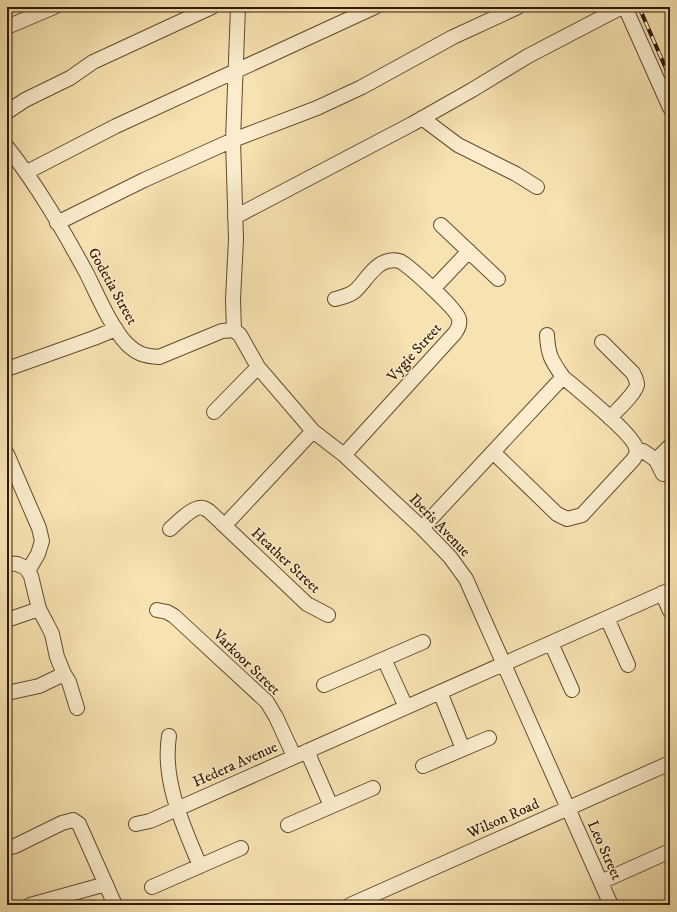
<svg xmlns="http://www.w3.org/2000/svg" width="677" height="912" font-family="'IM FELL DW Pica',serif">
<rect width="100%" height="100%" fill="#f7e2b1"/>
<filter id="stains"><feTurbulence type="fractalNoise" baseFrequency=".005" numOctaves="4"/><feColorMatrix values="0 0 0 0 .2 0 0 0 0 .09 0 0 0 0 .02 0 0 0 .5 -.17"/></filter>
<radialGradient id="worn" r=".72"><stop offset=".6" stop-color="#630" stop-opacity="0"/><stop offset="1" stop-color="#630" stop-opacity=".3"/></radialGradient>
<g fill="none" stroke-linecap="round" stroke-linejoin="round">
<defs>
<path id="minor" d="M625,7L670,108
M7,27L54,7
M7,112L25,100L70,78L93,62L212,7
M422,118L458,145L516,174L537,187
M7,147C38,186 63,230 87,274C97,294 111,327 126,343C137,354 144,356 159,357L222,331L234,330
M27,172L116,126L375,7
M235,217L412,124L472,90L528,56L622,7
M57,223L144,180L233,140L317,108L362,87L453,37L518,7
M441,225L498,279
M433,289L469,251
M335,299C342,297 349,296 355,291C365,282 374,264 388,261C393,260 399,260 403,263C413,270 457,309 459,319C460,324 458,329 455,333L344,455
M234,330L240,335L258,367L313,431L344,455L422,528L450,557L466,579L611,905
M234,330L233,300L236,239L233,140L238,7
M547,335C548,356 552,361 563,377
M602,342L633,373C635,377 637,380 637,385C635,394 617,410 610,418
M7,369L94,338L116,329
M214,412L258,367
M637,450L643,451L656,460L670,446
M7,454L39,528L42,541L38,554L28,571
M656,460L663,474
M225,525L313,431
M422,528L563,377C577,389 633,434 636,448C638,454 635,458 631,462L582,515L567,519L557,514L493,452
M170,529C177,523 194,505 203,508C205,508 207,510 209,511L307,604L328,615
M7,563L17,564L26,568L31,576L39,609L47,624L52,634L57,657L64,674L69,682L77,708
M662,593L670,611
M157,610L167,612L174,616L267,702L276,717L294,756
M607,618L628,665
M7,620L39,609
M551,643L572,690
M384,659L406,707
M324,685L423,642
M440,692L463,749
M7,693L39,686L64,674
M169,736C162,781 183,825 200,866
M307,751L331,806
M423,766L489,738
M136,824L150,821L670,590
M288,825L373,788
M7,848L15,846L62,823L73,820L79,824L115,905
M601,882L670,851
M152,887L241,848
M30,905L106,884
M350,905L670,763"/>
</defs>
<use href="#minor" stroke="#624c2f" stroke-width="16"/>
<use href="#minor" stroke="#faeccc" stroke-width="14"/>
<defs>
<path id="rail" d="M639,7L670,78"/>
</defs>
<use href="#rail" stroke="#311a04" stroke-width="4"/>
<use href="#rail" stroke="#faeccc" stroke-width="2.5" stroke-dasharray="8" stroke-linecap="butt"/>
</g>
<g text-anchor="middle" stroke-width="3" stroke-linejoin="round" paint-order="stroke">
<g font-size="15" fill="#311a04" stroke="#faeccc">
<text transform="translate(113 286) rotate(61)" y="5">Godetia Street</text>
<text transform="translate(414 352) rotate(-48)" y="5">Vygie Street</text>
<text transform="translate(440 525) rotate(46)" y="5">Iberis Avenue</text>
<text transform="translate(286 560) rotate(43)" y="5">Heather Street</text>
<text transform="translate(247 662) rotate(44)" y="5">Varkoor Street</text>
<text transform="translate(235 764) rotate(-24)" y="5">Hedera Avenue</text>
<text transform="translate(503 818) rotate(-24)" y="5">Wilson Road</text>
<text transform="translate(605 850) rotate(66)" y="5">Leo Street</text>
</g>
</g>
<rect width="677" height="912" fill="none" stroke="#f7e2b1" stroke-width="24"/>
<rect x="8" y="8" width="661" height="896" fill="none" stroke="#311a04" stroke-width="2"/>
<rect x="12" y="12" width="653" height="888" fill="none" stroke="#311a04"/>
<rect width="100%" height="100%" filter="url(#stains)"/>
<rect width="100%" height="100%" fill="url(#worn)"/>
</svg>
